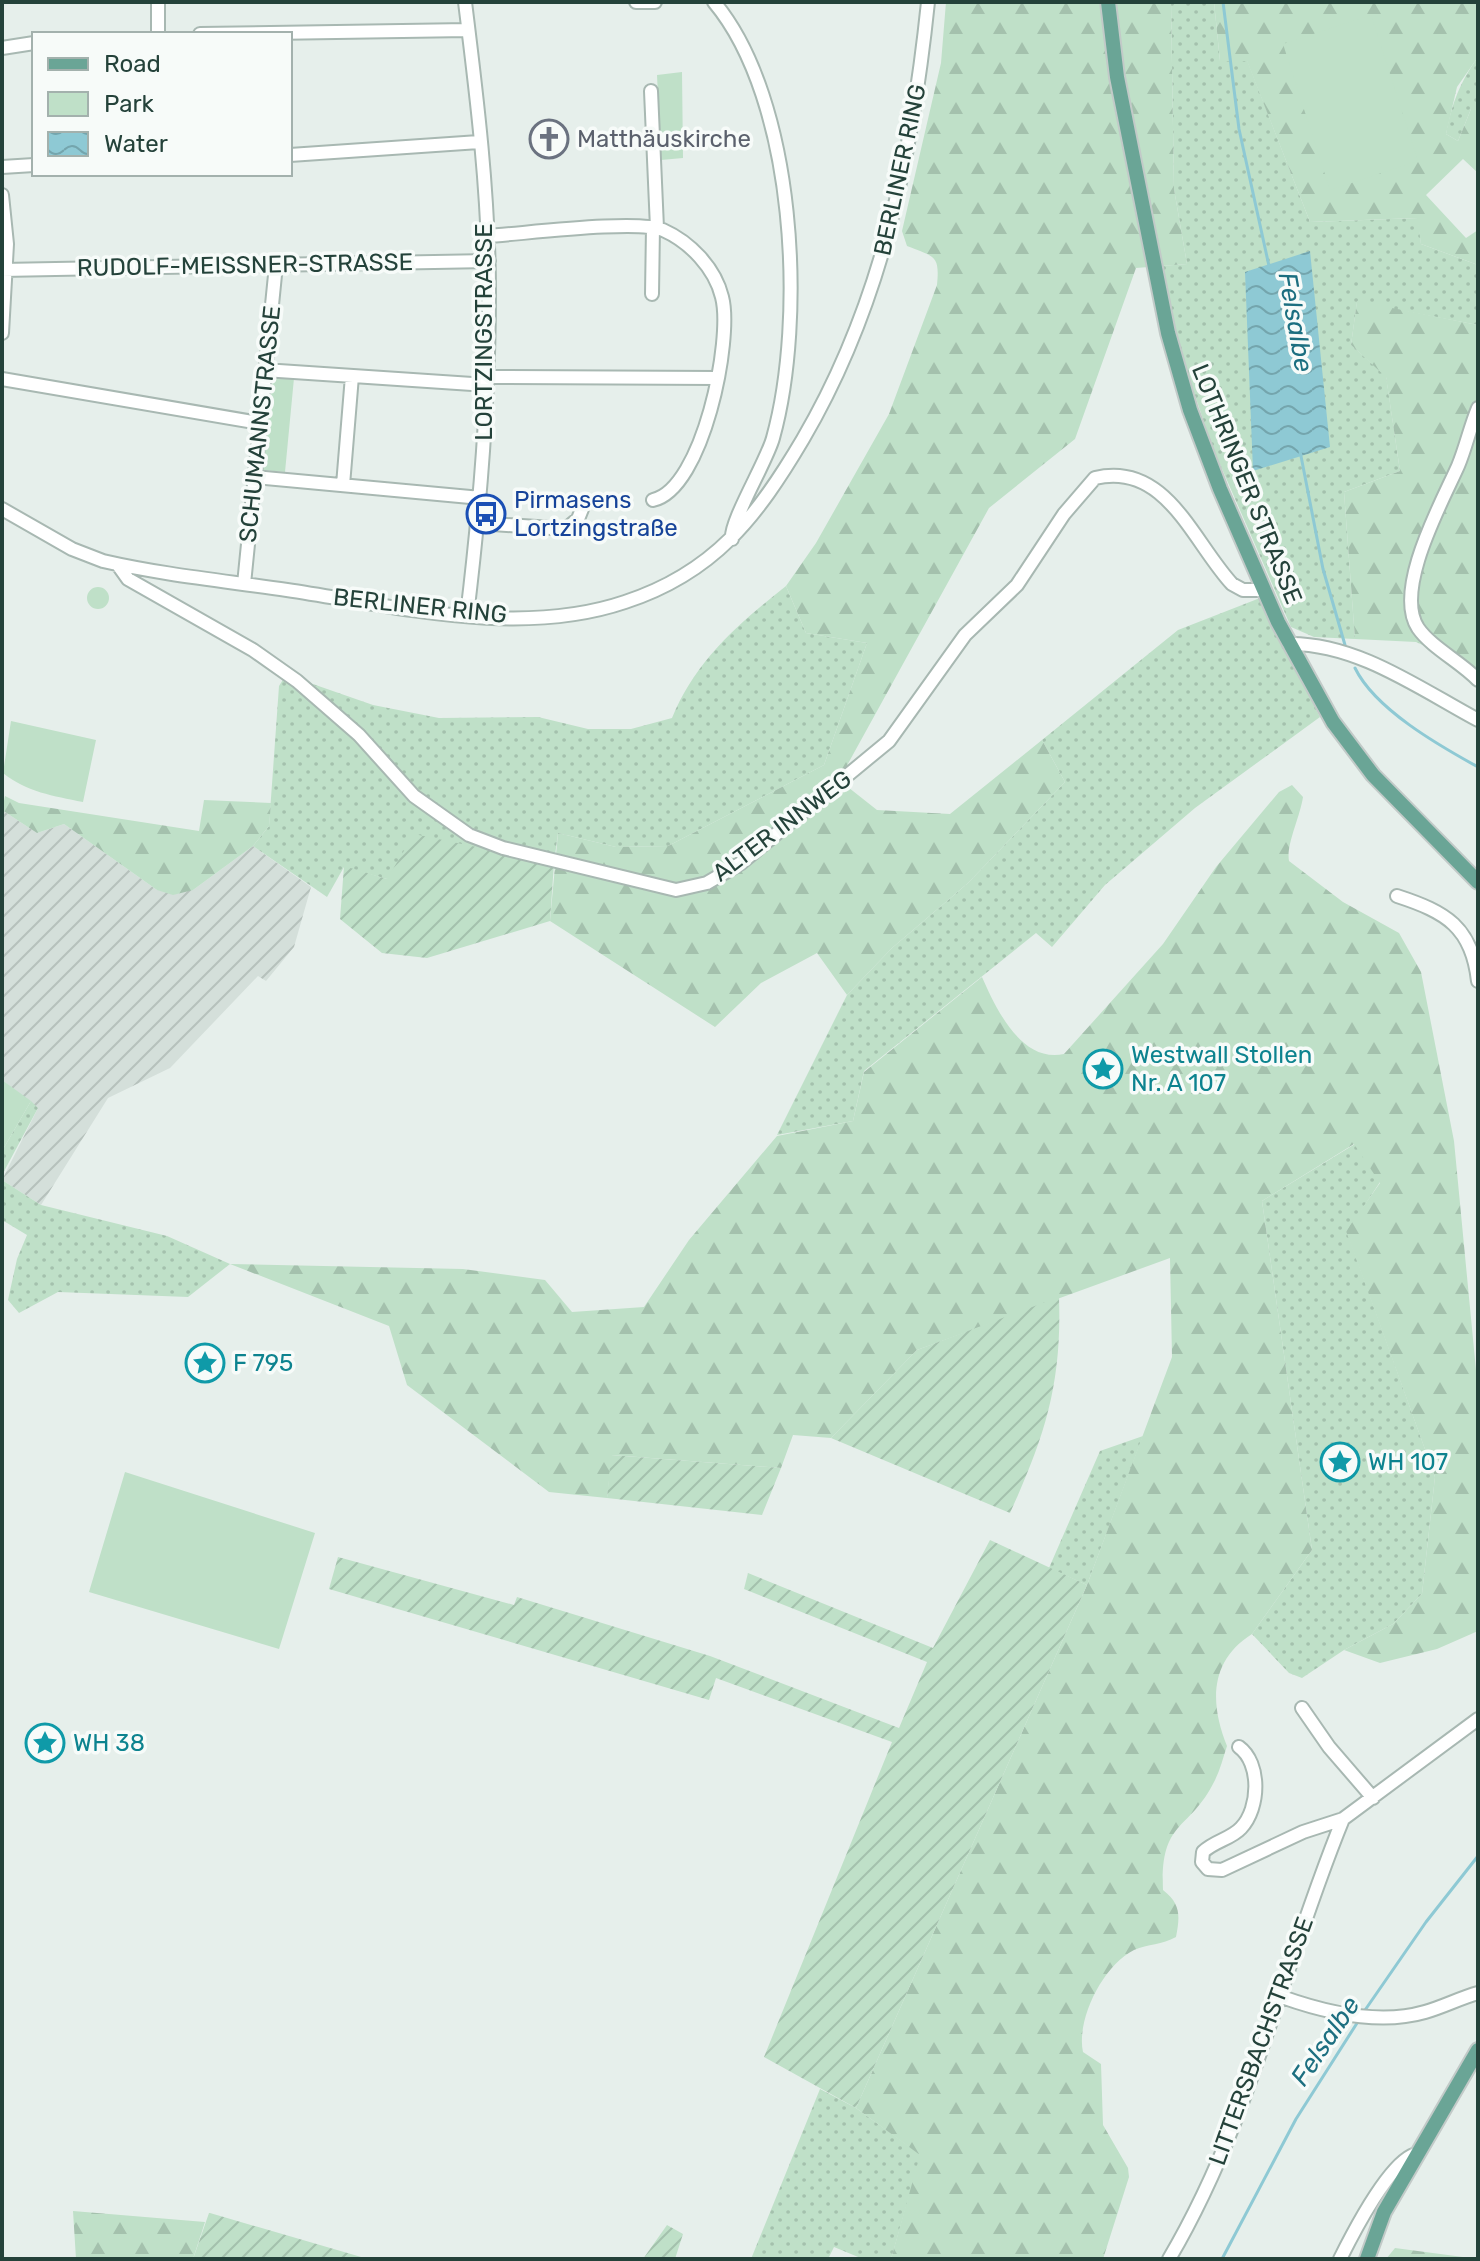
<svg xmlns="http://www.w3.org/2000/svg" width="1480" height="2261" font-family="Rubik,sans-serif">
<defs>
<pattern id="industrial-furrows" width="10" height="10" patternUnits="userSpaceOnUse" patternTransform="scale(2)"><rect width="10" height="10" fill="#d4dfda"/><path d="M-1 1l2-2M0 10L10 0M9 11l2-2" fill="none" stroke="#b6c1bc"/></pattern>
<pattern id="grass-dots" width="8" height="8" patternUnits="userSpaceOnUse" patternTransform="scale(2)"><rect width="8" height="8" fill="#bfe0c8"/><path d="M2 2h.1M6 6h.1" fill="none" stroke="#a4c1ad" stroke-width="1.8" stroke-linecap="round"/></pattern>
<pattern id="forest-firs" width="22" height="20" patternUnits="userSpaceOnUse" patternTransform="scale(2)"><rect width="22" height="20" fill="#bfe0c8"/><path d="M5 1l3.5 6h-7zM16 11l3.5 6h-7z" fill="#a4c1ad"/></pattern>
<pattern id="garden-furrows" width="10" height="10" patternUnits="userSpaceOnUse" patternTransform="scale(2)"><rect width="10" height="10" fill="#bfe0c8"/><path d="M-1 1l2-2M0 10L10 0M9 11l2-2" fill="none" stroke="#a4c1ad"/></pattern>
<pattern id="water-waves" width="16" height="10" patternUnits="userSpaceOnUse" patternTransform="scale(2)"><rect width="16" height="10" fill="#8ec9d4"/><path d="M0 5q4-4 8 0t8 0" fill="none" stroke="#74a5ad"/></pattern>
</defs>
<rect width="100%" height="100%" fill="#e6efeb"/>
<path fill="url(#industrial-furrows)" d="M2,810L37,833L64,824L157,890H193L253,846L311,887L294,947L266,981L258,976L170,1068L108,1098L41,1205L2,1180L38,1108L2,1080Z"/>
<path fill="url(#grass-dots)" d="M1171,2H1214L1220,61L1247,60L1310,222L1418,218L1421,244L1478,265V325L1357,302L1351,345L1386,376L1400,471L1344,492L1355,639L1314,637L1291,627L1212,446L1180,351L1161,266L1187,264L1174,189Z
M1478,57V109H1471L1458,141L1446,134C1452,103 1460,82 1478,57Z
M786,586L806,633L867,643L824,765L668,846L616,847L558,833L554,863L501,854L387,879L344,867L327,897L253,846L269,826L279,686L284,678L307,682L373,705L439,718L538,717L588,729H631L672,718C696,660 738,624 786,586Z
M1260,598L1320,717L1195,808L1105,885L1052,947L1036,933L864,1071L853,1121L777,1135L847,995L892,948L968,883L1065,782L1042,740L1178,630Z
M31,1101L38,1108L2,1175V1151Z
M1355,1144L1380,1182L1347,1232L1435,1477L1422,1594L1393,1624L1344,1650L1302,1678L1289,1673L1252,1634L1312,1550L1262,1201Z
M2,1180L41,1205L167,1236L230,1264L188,1297L58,1292L19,1313L8,1300L17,1259L27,1235L2,1220Z
M1143,1436L1087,1585L1049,1568L1100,1451Z
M820,2089L856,2108L921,2155L891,2259H863L834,2247L828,2259H751Z"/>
<path fill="url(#forest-firs)" d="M946,2H1171L1174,189L1187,264L1136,268L1075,439L989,508L839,780L877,810L950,814L1042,740L1065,782L968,883L892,948L847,995L817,953L761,983L715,1027L550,921L558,833L616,847L668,846L824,765L867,643L806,633L786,586L816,543L889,414L937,285C940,254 934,257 907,246L902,231L941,63Z
M1214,2H1478V57L1457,87L1446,134L1458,141L1471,109H1478V173L1463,159L1426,195L1466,238L1478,230V265L1421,244L1417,218L1310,222L1247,61H1220Z
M1357,301L1478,325V670L1416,642L1355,639L1344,492L1400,471L1386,377L1351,345Z
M1292,785L1303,797C1300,817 1286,845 1289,861L1343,902L1399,933L1421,972L1454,1141L1478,1391V1631L1437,1649L1380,1663L1344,1650L1393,1624L1422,1594L1435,1477L1346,1231L1380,1183L1354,1144L1262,1201L1312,1550L1252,1634C1209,1661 1210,1704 1227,1746C1223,1758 1220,1771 1214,1782C1189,1832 1160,1819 1163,1890C1181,1904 1180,1916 1176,1937C1162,1945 1148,1944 1134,1950C1103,1965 1076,2020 1083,2052L1101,2064L1103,2125L1128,2168L1129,2177L1103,2259H891L920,2155L856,2108L1087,1585L1172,1357L1170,1258L917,1350L831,1438L793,1435L781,1468L612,1455L607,1498L549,1492L407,1385L389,1326L230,1264L463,1269L545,1280L572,1312L644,1307L689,1240L777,1136L853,1121L864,1072L982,977C997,1011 1022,1063 1064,1054L1163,944L1216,867L1279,792Z
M5,796L19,803L199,831L204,800L271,803L269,826L253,846L193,890L173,895L157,890L64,824L37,833L2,810Z
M73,2211L205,2222L193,2259H76Z
M1395,2248L1478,2259H1386Z"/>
<path fill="#bfe0c8" d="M1371,15L1418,161L1330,190L1283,44Z
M682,72L683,158L661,160L657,75Z
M271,376L294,378L285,472L263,470Z
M87 598a11 11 0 1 1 22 0a11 11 0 1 1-22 0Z
M11,721L96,740L83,802C53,796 27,792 3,773Z
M2,1080L31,1101L2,1151Z
M125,1472L315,1533L279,1649L89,1592Z"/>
<path fill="url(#garden-furrows)" d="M414,834L554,863L550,921L427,958L382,953L340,919L344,866L387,879Z
M1059,1297C1062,1384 1045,1436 1010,1513L831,1438L917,1350Z
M611,1455L781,1468L762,1515L607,1498Z
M990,1540L1087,1585L856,2108L764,2057L892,1742L716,1678L709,1700L329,1589L338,1557L514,1605L517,1597L710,1656L899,1728L927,1662L744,1589L748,1573L933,1648Z
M209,2213H210L368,2259H193Z
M667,2225L683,2234L675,2259H643Z"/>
<path fill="url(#water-waves)" d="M1310,251L1330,447L1253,471L1245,272Z"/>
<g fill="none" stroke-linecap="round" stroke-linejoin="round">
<path stroke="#8ec9d4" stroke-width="3" d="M1223,2L1239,129L1269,266
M1300,451L1323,569L1345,645
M1355,668C1375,709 1438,745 1478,767
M1363,2013L1426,1922L1478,1856
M1222,2259L1296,2119L1359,2020"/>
<defs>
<path id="minor" d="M465,2C477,98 489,196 489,293C489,401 480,508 467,615
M636,2H655
M714,2C796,100 806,319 773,438C767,461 729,523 732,539
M158,34V2
M200,34L468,30
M2,48L34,43
M651,91L657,228
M290,155L479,142
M2,167L34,165
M2,195L7,244L2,333
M487,236C522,234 637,219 663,230C690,242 715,268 722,297C733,339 703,489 653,500
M2,270L489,261
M652,294L653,227
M264,370L487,385
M487,377L717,378
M2,379L259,423
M1478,408C1470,427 1466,447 1458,466C1442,502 1393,590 1418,628C1432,648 1461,662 1478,680
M254,477L481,498
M343,485L352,376
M2,509L72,549L103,561C164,575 226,581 287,590C395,606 519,638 625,602C714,573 757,517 803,439C882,304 912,156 928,2
M478,523L566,529L578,519L582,509
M118,565L128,579L253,650L297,681L359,735L414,796L469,835L503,848L676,890L707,883L741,863L889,741L965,635L1017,585L1064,514L1095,478C1166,461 1193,542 1232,584L1243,590H1264
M244,584L276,265
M1289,644C1357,643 1420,689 1478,720
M1397,896C1446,912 1472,927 1478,981
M1302,1708L1329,1747L1373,1798
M1239,1747C1261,1763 1260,1808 1241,1828C1231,1839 1214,1841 1203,1852L1202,1862L1208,1869L1222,1870L1303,1832L1343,1819L1478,1719
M1282,1997C1324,2012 1380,2025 1425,2012C1443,2007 1460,1998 1478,1993
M1169,2259C1250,2122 1283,1965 1343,1819
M1340,2259C1352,2235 1391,2158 1417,2154"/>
<path id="major" d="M1108,2L1117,77L1168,333L1190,410L1220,489L1278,622L1333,722L1373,775L1478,882
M1367,2259L1384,2212L1478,2050"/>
</defs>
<use href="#minor" stroke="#a8b8b2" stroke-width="16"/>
<use href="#major" stroke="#c2cac8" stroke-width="18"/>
<use href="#minor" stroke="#fff" stroke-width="12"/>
<use href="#major" stroke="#6aa596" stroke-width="14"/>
</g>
<defs>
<symbol id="church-ring" viewBox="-11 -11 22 22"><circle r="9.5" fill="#f7fbf9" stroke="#6b7280" stroke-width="1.5"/><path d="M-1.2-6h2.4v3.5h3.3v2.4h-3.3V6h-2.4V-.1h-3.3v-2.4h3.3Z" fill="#6b7280"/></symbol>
<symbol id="bus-ring" viewBox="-11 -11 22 22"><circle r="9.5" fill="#f7fbf9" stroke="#1a4fb4" stroke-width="1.5"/><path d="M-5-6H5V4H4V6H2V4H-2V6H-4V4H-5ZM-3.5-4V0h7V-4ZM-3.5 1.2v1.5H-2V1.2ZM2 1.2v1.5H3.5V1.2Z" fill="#1a4fb4"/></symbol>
<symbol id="sight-ring" viewBox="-11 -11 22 22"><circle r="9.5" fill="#f7fbf9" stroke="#0f9aa8" stroke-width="1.5"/><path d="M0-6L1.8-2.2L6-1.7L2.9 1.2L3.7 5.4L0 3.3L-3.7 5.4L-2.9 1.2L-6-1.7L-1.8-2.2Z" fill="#0f9aa8"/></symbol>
</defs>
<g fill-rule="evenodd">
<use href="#church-ring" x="527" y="117" width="44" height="44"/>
<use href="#bus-ring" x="464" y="492" width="44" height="44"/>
<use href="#sight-ring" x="1081" y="1047" width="44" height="44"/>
<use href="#sight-ring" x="183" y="1341" width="44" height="44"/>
<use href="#sight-ring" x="1318" y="1440" width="44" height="44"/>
<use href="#sight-ring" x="23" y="1721" width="44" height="44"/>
</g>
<g text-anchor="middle" stroke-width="7" stroke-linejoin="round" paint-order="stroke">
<g font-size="24" fill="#5b616d" stroke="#f7fbf9" text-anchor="start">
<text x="577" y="147">Matthäuskirche</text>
</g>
<g font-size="24" fill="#24423a" stroke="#f7fbf9">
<text transform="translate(900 170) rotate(-78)" y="8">BERLINER RING</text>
<text transform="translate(245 265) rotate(-1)" y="8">RUDOLF-MEISSNER-STRASSE</text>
<text transform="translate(484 332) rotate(-90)" y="8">LORTZINGSTRASSE</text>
<text transform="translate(260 424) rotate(-84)" y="8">SCHUMANNSTRASSE</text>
<text transform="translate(1247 484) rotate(68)" y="8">LOTHRINGER STRASSE</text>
<text transform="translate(420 606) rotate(6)" y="8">BERLINER RING</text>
<text transform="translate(782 826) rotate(-37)" y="8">ALTER INNWEG</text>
<text transform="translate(1261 2041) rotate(-70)" y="8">LITTERSBACHSTRASSE</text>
</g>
<g font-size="24" fill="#164399" stroke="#f7fbf9" text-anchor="start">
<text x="514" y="508">Pirmasens<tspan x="514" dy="28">Lortzingstraße</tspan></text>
</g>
<g font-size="24" fill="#0d838f" stroke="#f7fbf9" text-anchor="start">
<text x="1131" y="1063">Westwall Stollen<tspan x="1131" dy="28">Nr. A 107</tspan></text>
<text x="233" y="1371">F 795</text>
<text x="1368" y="1470">WH 107</text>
<text x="73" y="1751">WH 38</text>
</g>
<g font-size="26" font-style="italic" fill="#1c6f80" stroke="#f7fbf9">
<text transform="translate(1296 322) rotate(80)" y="9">Felsalbe</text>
<text transform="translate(1325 2041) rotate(-56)" y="9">Felsalbe</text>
</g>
</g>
<rect width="1480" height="2261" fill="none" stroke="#24423a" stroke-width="8"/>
<rect x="32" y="32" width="260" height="144" fill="#f7fbf9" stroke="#a3b1ad" stroke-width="2"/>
<rect x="48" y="58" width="40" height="12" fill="#6aa596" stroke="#a3b1ad" stroke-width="2"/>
<text x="104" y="72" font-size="24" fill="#24423a">Road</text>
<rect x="48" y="92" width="40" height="24" fill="#bfe0c8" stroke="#a3b1ad" stroke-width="2"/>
<text x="104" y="112" font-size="24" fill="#24423a">Park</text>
<rect x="48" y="132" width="40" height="24" fill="url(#water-waves)" stroke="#a3b1ad" stroke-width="2"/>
<text x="104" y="152" font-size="24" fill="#24423a">Water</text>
</svg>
